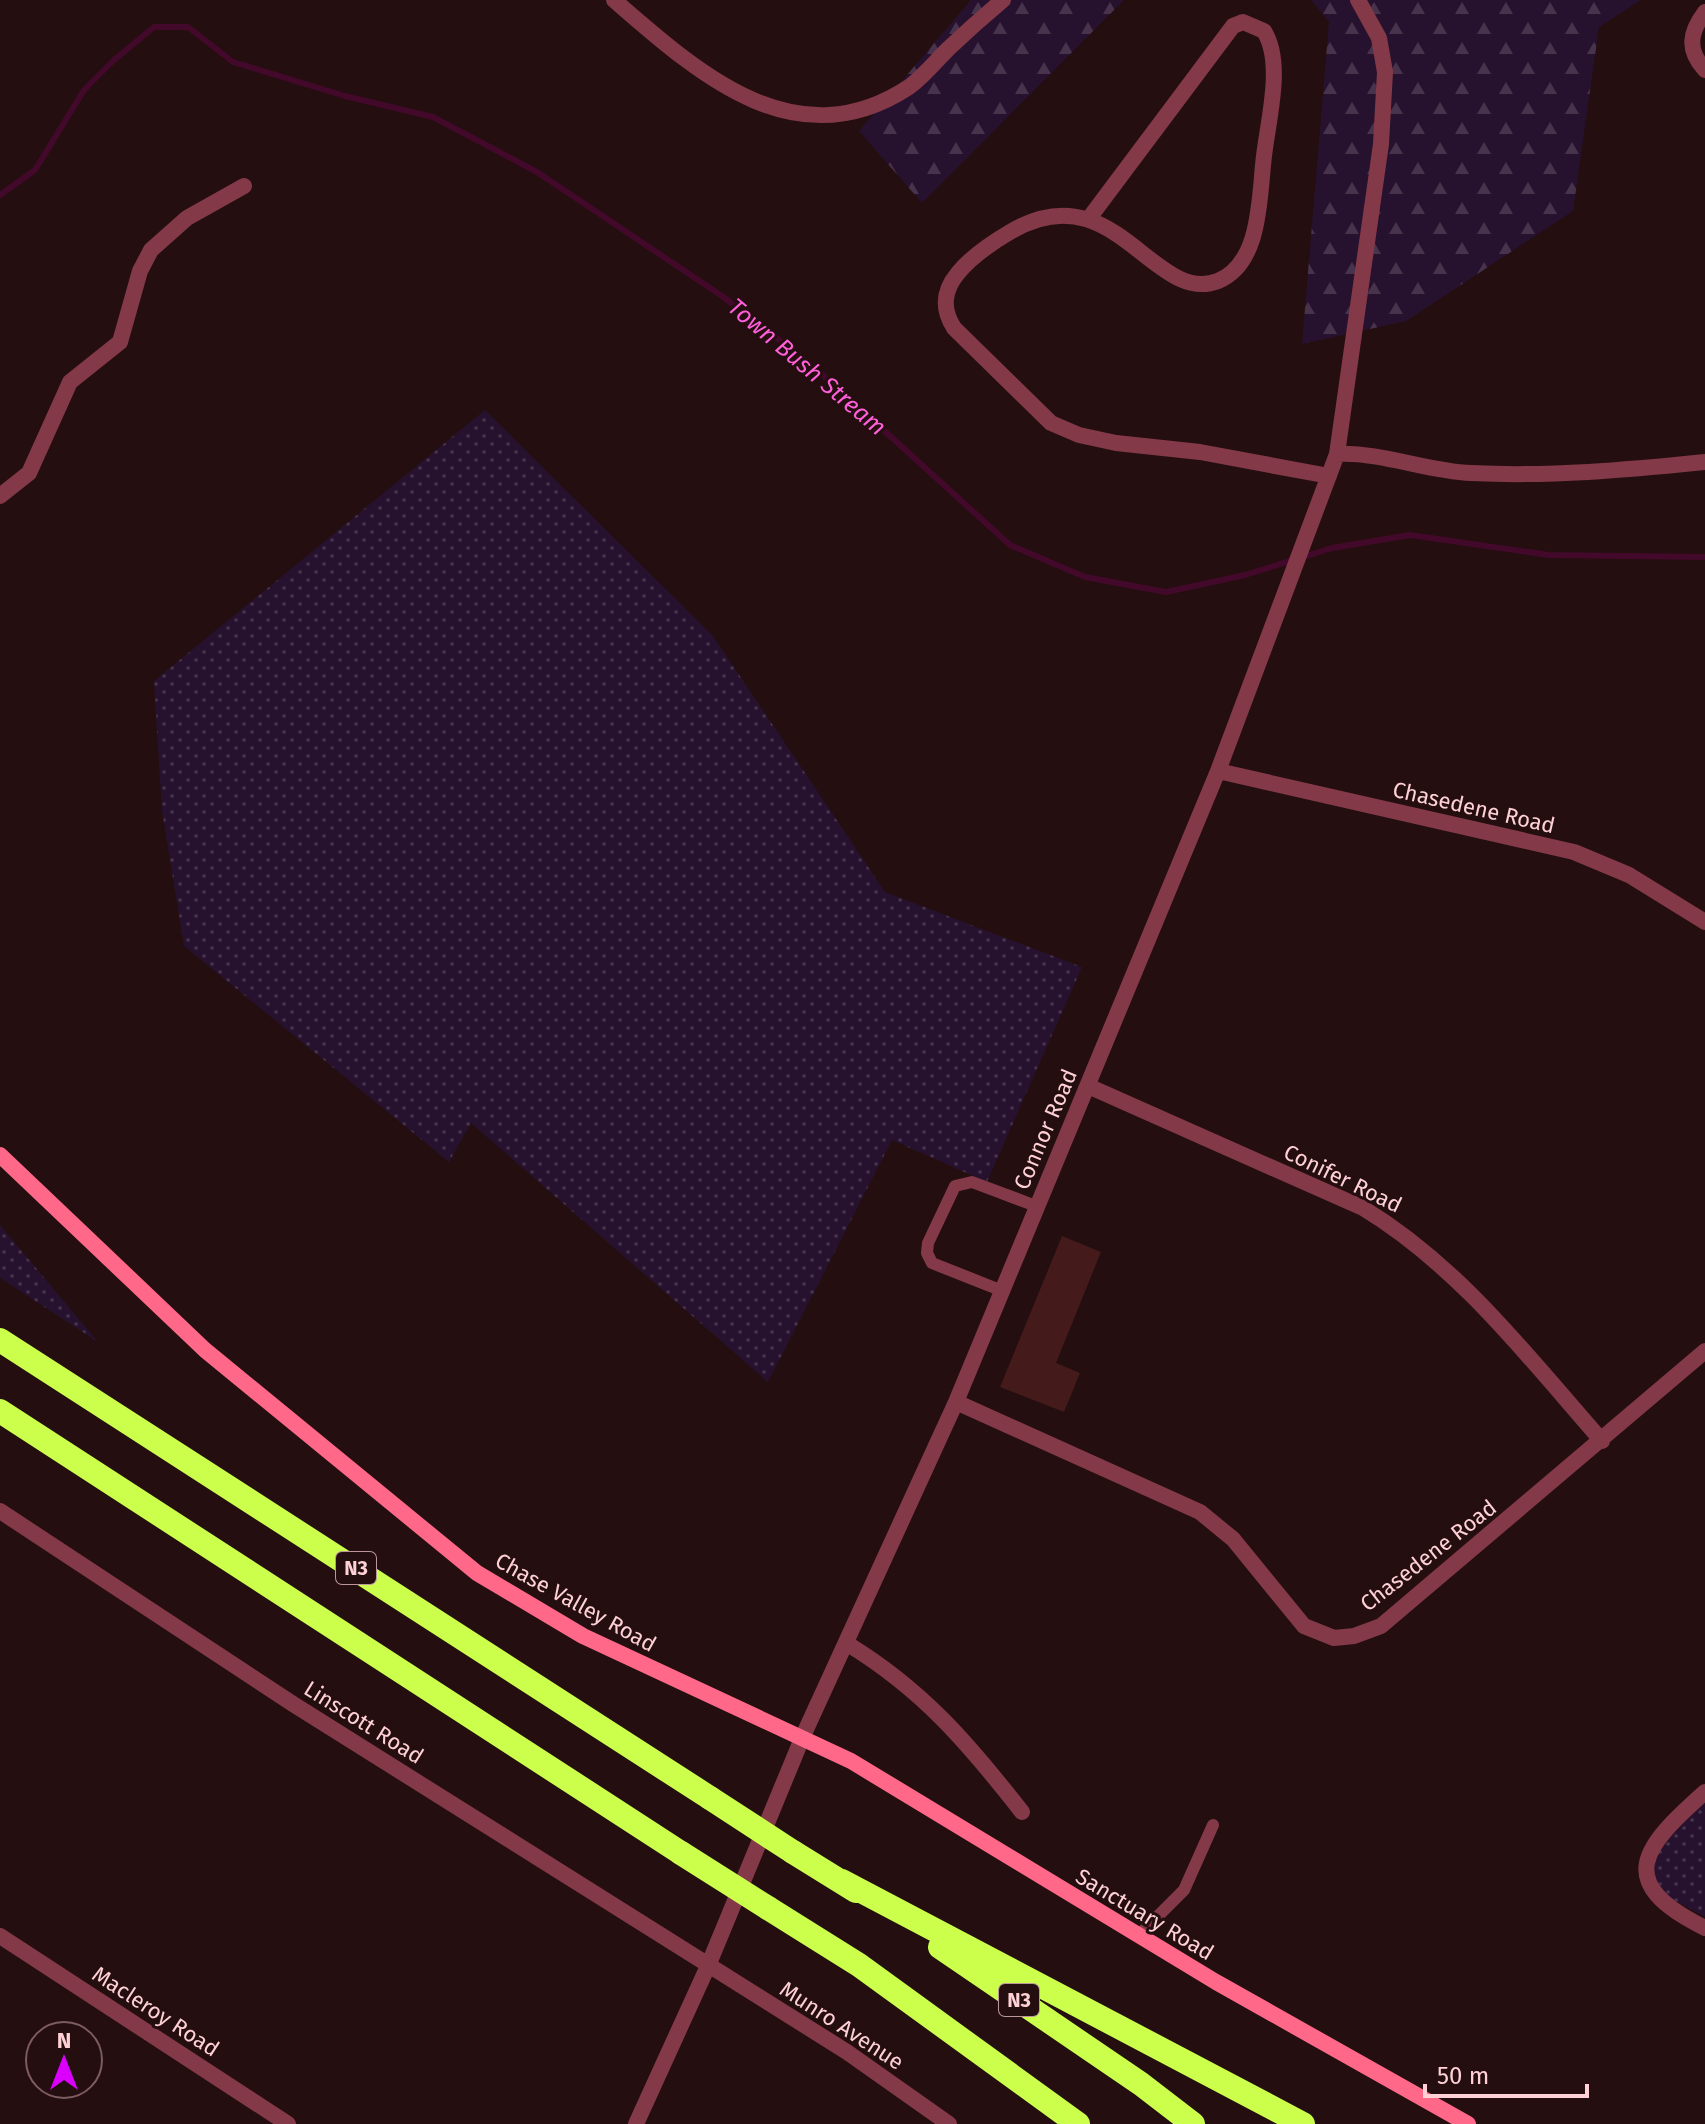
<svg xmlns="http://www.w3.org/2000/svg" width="1705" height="2124" font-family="'Fira Sans',sans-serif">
<defs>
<pattern id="grass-dots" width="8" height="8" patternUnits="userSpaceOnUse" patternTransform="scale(2)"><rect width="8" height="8" fill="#26112e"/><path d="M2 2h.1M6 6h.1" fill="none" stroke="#47334c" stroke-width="1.8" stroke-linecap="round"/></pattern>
<pattern id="forest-firs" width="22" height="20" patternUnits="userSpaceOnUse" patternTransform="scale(2)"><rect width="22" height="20" fill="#26112e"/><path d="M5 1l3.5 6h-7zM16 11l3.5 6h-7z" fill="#47334c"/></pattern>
</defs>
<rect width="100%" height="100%" fill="#240e0f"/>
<path fill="url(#grass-dots)" d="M485,410L713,636L885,892L1082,967L987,1182L892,1140L768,1382L471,1123L449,1162L184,946L162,811L154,681Z
M0,1225L98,1342L0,1278Z
M1705,1801V1917L1655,1890L1650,1857Z"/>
<path fill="url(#forest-firs)" d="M971,0H1124L922,203L859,131Z
M1311,0H1641L1599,27L1573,211L1406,321L1302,344L1329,22Z"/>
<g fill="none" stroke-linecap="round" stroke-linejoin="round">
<path stroke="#42092b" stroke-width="6" d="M0,195L35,170L84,90L114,60L154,27H188L233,62L345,96L433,117L537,172L722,296L813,366L1010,545L1085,577L1166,592L1245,575L1332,548L1410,535L1549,555L1705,557"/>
</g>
<path fill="#451a1b" d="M1062,1236L1101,1252L1056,1363L1080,1373L1064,1412L1000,1387Z"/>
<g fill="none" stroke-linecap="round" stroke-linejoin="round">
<path stroke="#833947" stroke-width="12" d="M1000,1290L932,1263L927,1253L928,1243L955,1186L972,1182L1036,1206
M1138,1936L1184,1890L1213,1825"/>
<path stroke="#833947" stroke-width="16" d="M614,0C697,72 795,162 909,87C923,77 936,61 948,49C966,32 984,16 1003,0
M1705,12C1689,33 1687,50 1705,70
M1090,217L1233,26L1243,22L1264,31C1284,63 1268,120 1264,156C1259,195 1262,263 1218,281C1153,306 1114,170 1010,232C993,242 971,257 958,273C943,291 942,309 954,328L1051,423L1079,435L1116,443L1200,452L1329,476
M1337,454C1383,452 1425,471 1471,473C1549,477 1627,470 1705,462
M0,496L29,473L70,382L120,342L140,271L151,250L187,218L244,186
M1218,771L1574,852L1629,875L1705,922
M1088,1086L1363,1208C1460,1267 1528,1357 1602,1441
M956,1402L1200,1512L1233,1539L1304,1626L1334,1638L1354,1636L1381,1626L1705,1351
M0,1511L293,1704L847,2052L949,2124
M846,1643C922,1689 968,1743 1022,1812
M1705,1792C1643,1847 1612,1882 1705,1928
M0,1936L288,2124
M636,2124L708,1966L803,1736L956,1402L1218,771L1337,454L1381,144L1385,72L1379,38L1358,0"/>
<path stroke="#ff6888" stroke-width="16" d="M0,1155L205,1350L477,1573L583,1636L851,1761L1216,1982L1468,2124"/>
<path stroke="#ccff4c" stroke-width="24" d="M0,1340L710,1798
M0,1411L681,1853
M793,1852L856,1891
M842,1881L1303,2124
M768,1908L859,1965L1078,2124
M940,1947L1141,2084L1193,2124"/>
<path stroke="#ccff4c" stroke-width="24" d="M710,1798L793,1852
M681,1853L768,1908"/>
</g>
<g text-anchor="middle" stroke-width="6" stroke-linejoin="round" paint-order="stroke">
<g fill="#240e0f" stroke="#bd969b" stroke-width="2">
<rect x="336" y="1552" width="40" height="32" rx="6"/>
<rect x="999" y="1984" width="40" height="32" rx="6"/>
</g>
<g font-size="20" font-weight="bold" fill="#ffd1d7">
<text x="356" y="1575">N3</text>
<text x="1019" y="2007">N3</text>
</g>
<g font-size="22" fill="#ffd1d7" stroke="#240e0f">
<text transform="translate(1474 807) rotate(13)" y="8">Chasedene Road</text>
<text transform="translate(1045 1129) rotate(-67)" y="8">Connor Road</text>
<text transform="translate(1343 1178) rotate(26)" y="8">Conifer Road</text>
<text transform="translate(1428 1555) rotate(-38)" y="8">Chasedene Road</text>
<text transform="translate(576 1602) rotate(29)" y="8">Chase Valley Road</text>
<text transform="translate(364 1722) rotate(32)" y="8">Linscott Road</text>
<text transform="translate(1145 1914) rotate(31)" y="8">Sanctuary Road</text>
<text transform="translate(156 2011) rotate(33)" y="8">Macleroy Road</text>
<text transform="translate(842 2025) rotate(33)" y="8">Munro Avenue</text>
</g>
<g font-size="24" font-style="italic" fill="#ff5fda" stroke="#240e0f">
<text transform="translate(807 367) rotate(40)" y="8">Town Bush Stream</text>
</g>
</g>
<g transform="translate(64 2060)"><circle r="38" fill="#240e0f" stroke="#7c5c5f" stroke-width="2"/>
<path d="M0-6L14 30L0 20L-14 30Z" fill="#da00fc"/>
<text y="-12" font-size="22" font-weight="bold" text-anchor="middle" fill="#ffd1d7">N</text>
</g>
<path d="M1425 2084v12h162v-12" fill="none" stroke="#ffd1d7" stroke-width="4"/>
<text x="1437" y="2084" font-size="24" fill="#ffd1d7" stroke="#240e0f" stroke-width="6" paint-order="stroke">50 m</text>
</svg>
